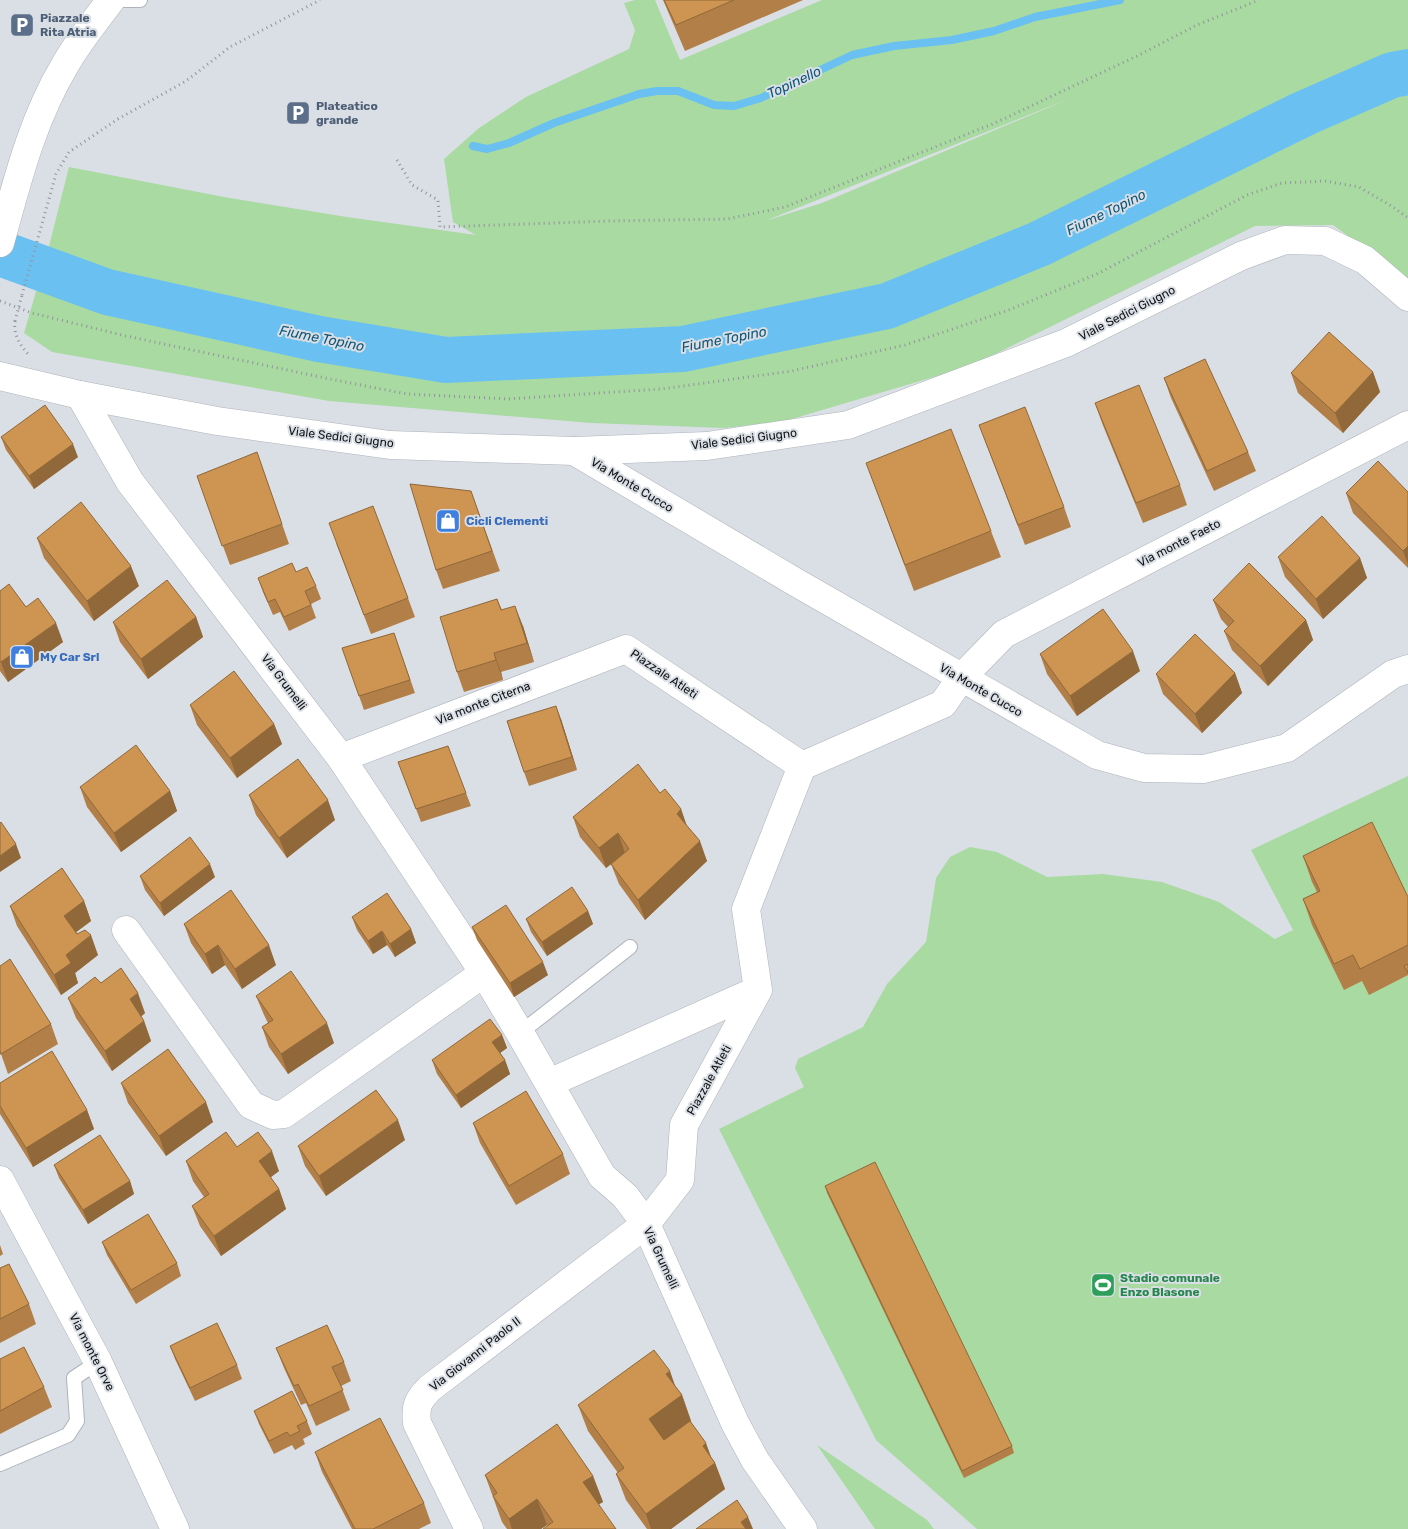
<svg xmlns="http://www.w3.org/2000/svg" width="1408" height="1529" font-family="Rubik,sans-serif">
<rect width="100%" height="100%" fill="#dadfe6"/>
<path fill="#a9daa1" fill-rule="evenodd" d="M635,0H655L680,60L822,0H1408V281L1333,225L1255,226L971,366L785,421L724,428L591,423L329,401L52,352L24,333L48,250L69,167L224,197L347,217L476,235L453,222L444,159L479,128L526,97L629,49L635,30L624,3ZM1071,98L822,203L765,221Z
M1408,776V1529H977L876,1440L719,1129L804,1087L795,1068L798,1059L863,1027L887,984L926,942L936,878L950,857L970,847L997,852L1047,877L1103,874L1162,882L1219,902L1275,939L1293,930L1251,850Z
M817,1445L927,1520L934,1529H875Z"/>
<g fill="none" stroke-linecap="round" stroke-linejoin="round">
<path stroke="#6ac1f1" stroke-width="8" d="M473,146L487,149L509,143L554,123L639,94L657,91H678L714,105L734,106L761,98L852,55L894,46L952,40L994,31L1035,17L1120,0"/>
<path stroke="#6ac1f1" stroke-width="46" d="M0,253L107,292L319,339L446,360L683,349L887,306L1039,244L1305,113L1392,75L1408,72"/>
<defs>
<path id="lane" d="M111,0H140
M520,1033L630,947
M0,1464L68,1435L77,1421L74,1378L98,1362"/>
<path id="street" d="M80,395L130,482L341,758L484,973L520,1033L602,1176L625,1196L646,1224L735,1423L755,1460L803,1529
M574,451L797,583L1097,755L1144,768L1204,769L1287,748L1393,674L1408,669
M341,758L626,649L802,766
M126,930L251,1105L273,1115L284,1114L484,973
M549,1083L758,990
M0,1180L98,1362L175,1529
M469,1529L417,1423C415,1406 418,1400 430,1388L646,1224L680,1180L684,1125L758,990L746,909L802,766L943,704L961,678L1004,634L1408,425"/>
<path id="secondary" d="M0,243C17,182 32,120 65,65C78,42 95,21 111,0
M0,376L80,395L217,421L390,445L574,451L707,446L848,425L1066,343L1241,256L1285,240L1325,241L1365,260L1408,297"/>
</defs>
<use href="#lane" stroke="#aeb3ba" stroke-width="16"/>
<use href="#street" stroke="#aeb3ba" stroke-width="29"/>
<use href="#secondary" stroke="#aeb3ba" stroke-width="29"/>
<path stroke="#91959a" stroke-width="3" stroke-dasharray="1 4" stroke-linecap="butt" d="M397,160L412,185L438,200L440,227L611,221L727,219L785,207L995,123L1137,56L1197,25L1259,0
M22,295L56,174L69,152L118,119L186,81L230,47L320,0
M0,301L32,313L126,336L330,379L407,394L508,399L661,389L792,371L905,345L1006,311L1097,274L1247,195L1282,183L1325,181L1359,187L1393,207L1408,218
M15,321C13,334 20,345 28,354"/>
<use href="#lane" stroke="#fff" stroke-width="14"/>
<use href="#street" stroke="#fff" stroke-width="28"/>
<use href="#secondary" stroke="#fff" stroke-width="28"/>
<path stroke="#91959a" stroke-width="3" stroke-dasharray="1 4" stroke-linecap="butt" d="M15,321L22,295"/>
</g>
<path fill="#b17f47" d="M663,0H803L685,51Z
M1373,372L1380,392L1343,433L1298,393L1291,373Z
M1164,378L1248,452L1256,471L1214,491L1171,398Z
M1095,403L1180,485L1187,505L1143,523L1102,423Z
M979,425L1064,507L1071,527L1025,545Z
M1,437L78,457L34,489L6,450Z
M257,452L289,544L230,565L197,476Z
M866,463L991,531L1001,557L914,591Z
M471,491L500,571L443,589L436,570Z
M1408,492V568L1353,513L1346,493Z
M37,538L139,586L94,621L44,558Z
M336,543L408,598L415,617L371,634Z
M1278,557L1360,558L1367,578L1323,619L1285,577Z
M296,572L316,586L321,599L311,604L316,618L289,631L280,612L273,615L263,592L258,578Z
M0,591L26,607L63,642L8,682L0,671Z
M497,599L502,610L523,626L534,662L501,672L503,680L464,692L457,672Z
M1213,600L1306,620L1313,640L1268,686L1232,650L1224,631L1228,627L1221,619Z
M196,617L203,637L148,679L120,642L113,622Z
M394,633L415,693L364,710L342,648Z
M1040,654L1140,671L1077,716L1047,674Z
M1235,673L1242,693L1202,733L1163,694L1156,674Z
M190,705L274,724L282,744L237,778L197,725Z
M561,719L577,770L529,786L524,772Z
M448,746L471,806L421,822L398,762Z
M80,787L170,791L177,811L121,852L87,807Z
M660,793L681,809L686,825L707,861L645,920L619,884L611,864L618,859L606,868L580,837L573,817Z
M249,795L335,820L287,858L256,815Z
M1303,856L1408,897V975L1369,995L1362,981L1344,990L1312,925L1303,899L1317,892L1312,882Z
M140,876L215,877L164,916L145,890Z
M84,901L91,921L76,932L98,955L75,973L78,983L61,995L17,926L10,906Z
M588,911L593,924L547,956L531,932L526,919Z
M352,917L411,929L416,943L395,957L387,945L373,954L357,930Z
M184,924L276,965L242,989L225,965L212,974L191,943Z
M472,927L548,975L514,997L477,940Z
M0,966L51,1024L58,1044L8,1074L1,1054L0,1055Z
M101,983L145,1013L141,1017L144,1021L151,1041L112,1071L76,1018L68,998Z
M256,996L334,1043L288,1074L269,1047L262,1027L268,1023L264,1015Z
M502,1035L507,1048L500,1053L505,1060L510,1074L461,1108L437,1074L432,1060Z
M0,1083L87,1110L94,1129L33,1167L0,1114Z
M121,1083L213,1122L166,1156L128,1103Z
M473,1123L563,1154L570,1174L516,1205L480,1143Z
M405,1140L326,1196L305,1166L298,1146Z
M237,1147L279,1171L270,1177L279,1189L286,1209L221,1256L200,1226L192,1206L204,1197L193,1181L186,1161Z
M54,1165L130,1181L134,1194L88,1224L59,1178Z
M825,1186L1012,1446L1014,1453L964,1478L827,1193Z
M102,1242L177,1263L181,1276L136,1304L107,1255Z
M0,1245L3,1254L0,1256Z
M0,1268L29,1304L36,1324L0,1343Z
M170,1346L237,1365L242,1379L195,1401L175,1359Z
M276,1348L344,1362L351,1381L341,1386L350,1410L316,1426L306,1403L301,1405L284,1368Z
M0,1359L44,1387L52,1407L0,1434Z
M675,1386L682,1395L691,1421V1422L711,1458L715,1463L725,1489L671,1529H647L626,1500L616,1474L618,1473L588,1431L578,1405Z
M254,1411L307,1421L312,1434L303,1439L305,1444L295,1450L292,1445L274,1454L259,1424Z
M315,1452L424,1503L431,1523L419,1529H352L322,1472Z
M485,1475L593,1476L603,1502L547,1526V1525L541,1529H507L502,1522Z"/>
<path fill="#906839" d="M1373,372L1380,392L1343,433L1335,413Z
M73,444L78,457L34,489L29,476Z
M1408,546V564L1403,551Z
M1360,558L1367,578L1323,619L1316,599Z
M131,566L139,586L94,621L87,601Z
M515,606L523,626L534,662L527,643Z
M196,617L203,637L148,679L141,659Z
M1306,620L1313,640L1268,686L1260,666Z
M56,623L63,642L8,682L1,662Z
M1133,651L1140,671L1077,716L1070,696Z
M494,653L501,672L503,680L496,660Z
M1235,673L1242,693L1202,733L1195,714Z
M556,706L561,719L577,770L572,757Z
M274,724L282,744L237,778L230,758Z
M170,791L177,811L121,852L114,833Z
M328,800L335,820L287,858L279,838Z
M681,809L688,829L677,814Z
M618,833L625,853L606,868L599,848Z
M700,841L707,861L645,920L638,900Z
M16,844L21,858L0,872V856Z
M210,864L215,877L164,916L160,903Z
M84,901L91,921L71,936L64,916Z
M588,911L593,924L547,956L542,942Z
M411,929L416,943L395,957L390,944Z
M382,931L387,945L373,954L368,941Z
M91,935L98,955L75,973L78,983L61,995L54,975L66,955Z
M218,945L225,965L212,974L205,954Z
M269,945L276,965L242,989L235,969Z
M543,962L548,975L514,997L510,983Z
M138,993L145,1013L137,1019L130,999Z
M144,1021L151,1041L112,1071L105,1051Z
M327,1023L334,1043L288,1074L281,1054Z
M502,1035L507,1048L497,1055L492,1042Z
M505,1060L510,1074L461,1108L456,1095Z
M206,1102L213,1122L166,1156L159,1136Z
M87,1110L94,1129L33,1167L26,1148Z
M398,1120L405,1140L326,1196L319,1176Z
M272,1151L279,1171L266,1181L259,1161Z
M130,1181L134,1194L88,1224L83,1210Z
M279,1189L286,1209L221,1256L214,1236Z
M670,1371L679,1397L682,1395L691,1421L658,1445L649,1419L666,1374Z
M706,1443L714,1465L715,1463L725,1489L671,1529H651L646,1514L703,1446Z
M593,1476L603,1502L593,1508L583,1482Z
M537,1499L547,1525L541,1529H512L509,1519Z
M748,1517L753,1529H743L741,1522Z"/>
<path fill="#ce9452" stroke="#906839" d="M664,0H734L676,25Z
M1329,332L1373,372L1335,413L1291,373Z
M1205,359L1248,452L1207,471L1164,378Z
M1139,385L1180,485L1136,503L1095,403Z
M45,405L73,444L29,476L1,437Z
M1025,407L1064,507L1018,525L979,425Z
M951,429L991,531L905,565L866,463Z
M257,452L282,524L222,546L197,476Z
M1378,461L1408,492V546L1403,551L1346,493Z
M410,484L471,491L492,551L436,570Z
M81,502L131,566L87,601L37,538Z
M373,506L408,598L364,615L329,523Z
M1322,516L1360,558L1316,599L1278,557Z
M292,563L296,572L307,567L316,586L305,591L311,605L284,617L275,599L268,602L258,578Z
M1249,563L1306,620L1260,666L1224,631L1234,621L1213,600Z
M167,580L196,617L141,659L113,622Z
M9,584L26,607L38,598L56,623L1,662L0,661V591Z
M497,599L501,610L515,606L527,643L494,653L496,660L457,672L440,617Z
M1103,609L1133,651L1070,696L1040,654Z
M394,633L410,680L359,696L342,648Z
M1195,634L1235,673L1195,714L1156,674Z
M234,671L274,724L230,758L190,705Z
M556,706L572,757L524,772L507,721Z
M136,745L170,791L114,833L80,787Z
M448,746L466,793L416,809L398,762Z
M298,759L328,800L279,838L249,795Z
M638,764L660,793L665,789L681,809L677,814L700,841L638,900L611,864L629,849L618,833L599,848L573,817Z
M1,822L16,844L0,856V823Z
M1372,822L1408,897V945L1360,969L1353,955L1334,964L1303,899L1320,891L1303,856Z
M190,837L210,864L160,903L140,876Z
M62,868L84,901L64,916L77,934L85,930L91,935L66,955L71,963L54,975L10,906Z
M572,887L588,911L542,942L526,919Z
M231,890L269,945L235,969L218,945L205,954L184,924Z
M387,893L411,929L390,944L382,931L368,941L352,917Z
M506,905L543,962L510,983L472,927Z
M10,959L51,1024L1,1054L0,1051V966Z
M1408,964V973L1404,966Z
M121,968L138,993L130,999L144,1021L105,1051L68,998L95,977L101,983Z
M291,971L327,1023L281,1054L262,1027L273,1020L256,996Z
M490,1019L502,1035L492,1042L505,1060L456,1095L432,1060Z
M168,1049L206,1102L159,1136L121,1083Z
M52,1051L87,1110L26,1148L0,1106V1083Z
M376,1090L398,1120L319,1176L298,1146Z
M526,1091L563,1154L509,1186L473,1123Z
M226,1132L237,1147L258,1132L272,1151L259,1161L279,1189L214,1236L192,1206L209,1194L186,1161Z
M100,1135L130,1181L83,1210L54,1165Z
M875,1162L1012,1446L962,1471L825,1186Z
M148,1214L177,1263L131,1290L102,1242Z
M9,1264L29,1304L0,1319V1268Z
M217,1323L237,1365L190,1388L170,1346Z
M327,1325L344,1362L332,1367L343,1390L309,1406L298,1384L294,1386L276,1348Z
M24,1347L44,1387L0,1411V1359Z
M654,1350L670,1371L666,1374L682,1395L649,1419L664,1440L690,1421L706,1443L703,1446L715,1463L646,1514L616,1474L624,1468L578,1405Z
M292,1391L307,1421L297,1426L300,1431L290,1436L287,1432L269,1441L254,1411Z
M380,1418L424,1503L373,1529H355L315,1452Z
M557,1424L593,1476L583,1482L616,1529H543L553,1522L537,1499L509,1519L493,1496L497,1493L485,1475Z
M737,1500L748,1517L741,1522L746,1529H696Z"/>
<defs>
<symbol id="parking-square" viewBox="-11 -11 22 22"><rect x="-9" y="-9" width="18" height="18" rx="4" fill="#5c6f8a" stroke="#dadfe6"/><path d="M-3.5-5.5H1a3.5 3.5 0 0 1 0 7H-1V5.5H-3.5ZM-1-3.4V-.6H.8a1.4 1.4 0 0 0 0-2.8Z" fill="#fff"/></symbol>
<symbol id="shop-square" viewBox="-11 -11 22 22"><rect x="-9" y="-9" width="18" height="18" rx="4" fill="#3f7fe0" stroke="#dadfe6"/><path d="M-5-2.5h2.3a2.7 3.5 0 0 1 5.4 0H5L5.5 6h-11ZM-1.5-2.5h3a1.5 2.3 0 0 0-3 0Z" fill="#fff"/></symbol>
<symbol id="stadium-square" viewBox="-11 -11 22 22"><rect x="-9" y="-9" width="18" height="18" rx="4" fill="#2e9e5b" stroke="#dadfe6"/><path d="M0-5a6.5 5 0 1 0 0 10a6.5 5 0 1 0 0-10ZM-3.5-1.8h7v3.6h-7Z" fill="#fff"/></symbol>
</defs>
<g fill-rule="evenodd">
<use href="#parking-square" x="8" y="11" width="28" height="28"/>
<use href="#parking-square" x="284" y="99" width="28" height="28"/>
<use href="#shop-square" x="434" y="507" width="28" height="28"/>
<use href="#shop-square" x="8" y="643" width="28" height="28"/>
<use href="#stadium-square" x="1089" y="1271" width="28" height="28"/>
</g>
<g text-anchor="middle" stroke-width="4" stroke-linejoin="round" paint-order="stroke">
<g font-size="12" font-weight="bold" fill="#4e5e75" stroke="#dadfe6" text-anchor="start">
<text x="40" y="22">Piazzale<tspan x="40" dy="14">Rita Atria</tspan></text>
<text x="316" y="110">Plateatico<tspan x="316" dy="14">grande</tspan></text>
</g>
<g font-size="12" fill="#101214" stroke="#dadfe6">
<text transform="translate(1127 313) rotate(-27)" y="4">Viale Sedici Giugno</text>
<text transform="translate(341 437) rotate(7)" y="4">Viale Sedici Giugno</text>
<text transform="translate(744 439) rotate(-7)" y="4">Viale Sedici Giugno</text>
<text transform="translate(632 485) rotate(31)" y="4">Via Monte Cucco</text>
<text transform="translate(1179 543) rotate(-27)" y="4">Via monte Faeto</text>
<text transform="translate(664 674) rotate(34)" y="4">Piazzale Atleti</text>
<text transform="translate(284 682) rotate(53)" y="4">Via Grumelli</text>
<text transform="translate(981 690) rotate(30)" y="4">Via Monte Cucco</text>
<text transform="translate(483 703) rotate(-21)" y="4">Via monte Citerna</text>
<text transform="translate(709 1080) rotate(-61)" y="4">Piazzale Atleti</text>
<text transform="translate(661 1258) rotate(65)" y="4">Via Grumelli</text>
<text transform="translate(92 1352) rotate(63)" y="4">Via monte Orve</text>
<text transform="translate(475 1354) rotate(-38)" y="4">Via Giovanni Paolo II</text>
</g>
<g font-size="12" font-weight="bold" fill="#366cbe" stroke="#dadfe6" text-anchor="start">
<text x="466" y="525">Cicli Clementi</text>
<text x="40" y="661">My Car Srl</text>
</g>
<g font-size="12" font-weight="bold" fill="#27864d" stroke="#dadfe6" text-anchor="start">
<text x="1120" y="1282">Stadio comunale<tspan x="1120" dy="14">Enzo Blasone</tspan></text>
</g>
<g font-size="14" font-style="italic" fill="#115676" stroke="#dadfe6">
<text transform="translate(794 82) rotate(-25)" y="5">Topinello</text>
<text transform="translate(1106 212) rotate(-26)" y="5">Fiume Topino</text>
<text transform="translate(322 338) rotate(11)" y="5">Fiume Topino</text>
<text transform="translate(724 339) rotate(-11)" y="5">Fiume Topino</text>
</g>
</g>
</svg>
